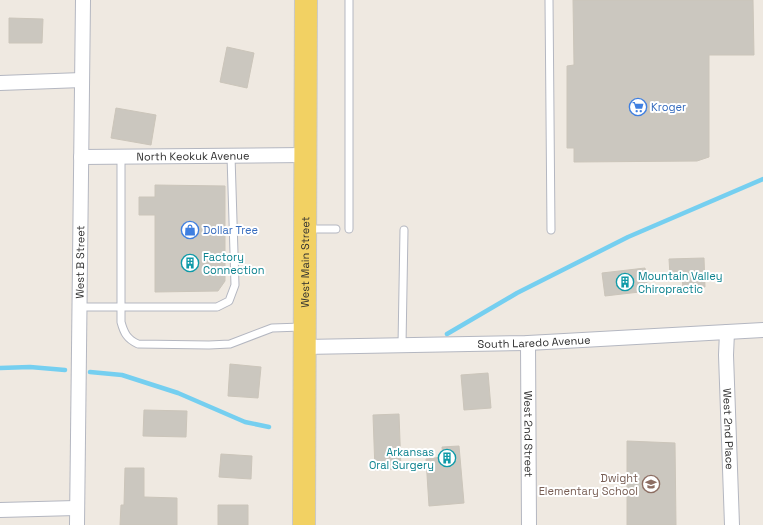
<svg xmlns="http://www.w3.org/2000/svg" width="763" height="525" font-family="'Space Grotesk',sans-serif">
<rect width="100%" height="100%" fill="#efe9e1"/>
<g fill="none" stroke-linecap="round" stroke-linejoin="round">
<path stroke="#75cff0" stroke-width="4.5" d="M447,334L517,293L628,237L763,179
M0,368L30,367L65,370
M90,372L122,375L178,393L245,422L269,427"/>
</g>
<path fill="#cbc7bf" stroke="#cbc5ba" d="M573,0H753L754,55H709V157L697,161L574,162V148H567V66L574,65Z
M9,18L43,19L42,43H9Z
M227,47L254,53L247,88L220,82Z
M116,108L156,115L151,145L111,138Z
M155,185L225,186V281L218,291L155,292V215H139V197H155Z
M704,258L705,287L683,288L682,275H670L669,259Z
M645,268L648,291L605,296L602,273Z
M230,364L261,367L258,398L228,396Z
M488,373L491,408L464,410L461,375Z
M144,410L187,411L186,437L143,436Z
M399,414L401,469L375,470L373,415Z
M627,441L675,443L676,525H627Z
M459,446L464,503L429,506L426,459L443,457L442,447Z
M221,454L252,456L251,479L219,477Z
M125,468H144V497L177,498V525H120L121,505H124Z
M218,505H248V525H218Z"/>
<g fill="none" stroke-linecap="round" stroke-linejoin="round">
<defs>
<path id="lane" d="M549,0L551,230
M121,157V322C124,333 127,339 138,344L209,345L230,344L272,328L302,327
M308,229H336
M349,229V0
M79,307H217L229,301L235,285L231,156
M402,345L404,230"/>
<g id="street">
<path d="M0,83L82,80"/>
<path id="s1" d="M81,157L305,155"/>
<path id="s2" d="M727,332L726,355L732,525"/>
<path id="s3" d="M528,343L529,525"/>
<path id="s4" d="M304,347L528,343L763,330"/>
<path d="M0,510L76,508"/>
<path id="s5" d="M77,525L83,0"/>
</g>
<g id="primary">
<path id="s6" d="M304,525L306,0"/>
</g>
</defs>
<use href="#lane" stroke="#b4b7c1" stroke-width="9"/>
<use href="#street" stroke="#b4b7c1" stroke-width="16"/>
<use href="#primary" stroke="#c9c9c9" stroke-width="24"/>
<use href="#lane" stroke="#fff" stroke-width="7"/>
<use href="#street" stroke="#fff" stroke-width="14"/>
<use href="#primary" stroke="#f2d163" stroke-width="22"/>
</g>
<defs>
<symbol id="supermarket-ring" viewBox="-11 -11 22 22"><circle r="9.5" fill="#fff" stroke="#3f7fe0" stroke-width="1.5"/><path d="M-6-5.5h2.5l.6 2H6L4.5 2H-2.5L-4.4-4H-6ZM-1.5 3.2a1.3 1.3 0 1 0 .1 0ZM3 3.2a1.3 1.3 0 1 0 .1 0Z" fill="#3f7fe0"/></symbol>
<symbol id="shop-ring" viewBox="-11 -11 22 22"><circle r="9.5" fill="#fff" stroke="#3f7fe0" stroke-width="1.5"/><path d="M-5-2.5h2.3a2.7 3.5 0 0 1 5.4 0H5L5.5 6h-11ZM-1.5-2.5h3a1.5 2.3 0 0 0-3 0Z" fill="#3f7fe0"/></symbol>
<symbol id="building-ring" viewBox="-11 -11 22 22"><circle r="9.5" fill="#fff" stroke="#0f9aa8" stroke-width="1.5"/><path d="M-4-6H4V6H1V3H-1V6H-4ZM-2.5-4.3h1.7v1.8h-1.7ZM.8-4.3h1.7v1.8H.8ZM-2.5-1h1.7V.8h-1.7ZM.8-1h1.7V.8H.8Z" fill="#0f9aa8"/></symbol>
<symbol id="school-ring" viewBox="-11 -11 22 22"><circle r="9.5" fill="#fff" stroke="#8d6e63" stroke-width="1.5"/><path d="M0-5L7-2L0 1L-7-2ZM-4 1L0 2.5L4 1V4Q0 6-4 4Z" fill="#8d6e63"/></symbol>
</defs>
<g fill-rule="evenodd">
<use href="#supermarket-ring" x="628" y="97" width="20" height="20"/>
<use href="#shop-ring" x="180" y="220" width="20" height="20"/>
<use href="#building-ring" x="180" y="253" width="20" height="20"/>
<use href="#building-ring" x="615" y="272" width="20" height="20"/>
<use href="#building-ring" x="437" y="448" width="20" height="20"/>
<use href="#school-ring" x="641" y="474" width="20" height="20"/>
</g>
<g text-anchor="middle" stroke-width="4" stroke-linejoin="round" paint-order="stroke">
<g font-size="11" fill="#366cbe" stroke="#fff" text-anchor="start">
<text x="651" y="111">Kroger</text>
<text x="203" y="234">Dollar Tree</text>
</g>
<g font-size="11" fill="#2e2e2e" stroke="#fff">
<text dy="4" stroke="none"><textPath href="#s1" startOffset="112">North Keokuk Avenue</textPath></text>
<text dy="4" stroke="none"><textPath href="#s6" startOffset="263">West Main Street</textPath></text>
<text dy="4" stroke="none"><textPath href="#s5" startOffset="263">West B Street</textPath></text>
<text dy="4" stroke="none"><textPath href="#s4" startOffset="230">South Laredo Avenue</textPath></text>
<text dy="4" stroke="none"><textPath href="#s2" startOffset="97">West 2nd Place</textPath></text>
<text dy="4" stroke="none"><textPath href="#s3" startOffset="91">West 2nd Street</textPath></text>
</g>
<g font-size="11" fill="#0d838f" stroke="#fff" text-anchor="start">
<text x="203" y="261">Factory<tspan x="203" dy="13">Connection</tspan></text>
<text x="638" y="280">Mountain Valley<tspan x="638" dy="13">Chiropractic</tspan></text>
<text x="434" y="456" text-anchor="end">Arkansas<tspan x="434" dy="13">Oral Surgery</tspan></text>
</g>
<g font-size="11" fill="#785e54" stroke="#fff" text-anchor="end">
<text x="638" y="482">Dwight<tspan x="638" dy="13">Elementary School</tspan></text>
</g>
</g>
</svg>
